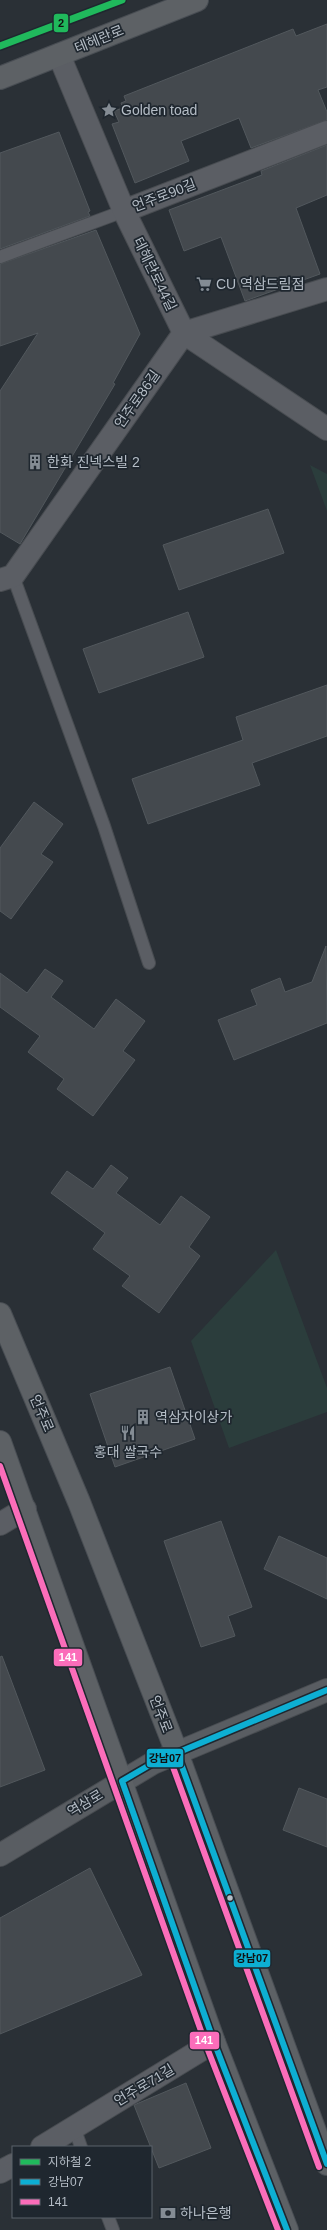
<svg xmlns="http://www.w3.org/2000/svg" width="327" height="2230" font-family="Arial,'Noto Sans KR',sans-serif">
<rect width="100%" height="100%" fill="#2a3036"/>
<path fill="#2b3d3c" d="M310,465L327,474V511Z
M276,1250L327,1388V1412L229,1448L191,1341Z"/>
<path fill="#44494e" stroke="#52585d" d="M327,24V87L318,90L327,112V120L251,148L239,118L181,141L189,161L135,183L112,124L119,122L114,111L123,108L121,103L126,101L124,96L293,29L296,36Z
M59,132L90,211L88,212L90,216L0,249V153Z
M327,145V195L296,208L320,274L245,301L221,237L184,251L169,210L262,175L261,171Z
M96,230L140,334L113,383L115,384L20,544L0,532V391L38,333L0,346V264Z
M268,509L284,553L179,590L163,545Z
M188,612L204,657L99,693L83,649Z
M327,685V736L252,763L260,785L148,824L132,779L243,740L236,717Z
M34,802L63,824L41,854L53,862L11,919L0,911V848Z
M326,946L327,1023L234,1060L218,1020L257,1005L251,990L280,978L285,992L312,982Z
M45,969L63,981L51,997L94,1029L116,999L145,1021L123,1051L135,1060L93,1116L57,1089L64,1079L28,1052L40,1036L0,1007V973L27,993Z
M111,1165L128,1178L116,1193L160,1225L181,1196L210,1217L189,1247L200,1256L159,1313L122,1286L130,1276L93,1249L105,1233L51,1193L67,1171L93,1189Z
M170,1367L195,1439L115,1467L90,1394Z
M221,1521L252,1607L228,1616L235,1636L201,1647L164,1541Z
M279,1536L327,1558V1599L264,1569Z
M2,1656L45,1770L0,1787V1657Z
M299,1788L327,1799V1847L283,1830Z
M90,1868L142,1975L0,2034V1918Z
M186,2083L211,2148L159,2168L134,2105Z"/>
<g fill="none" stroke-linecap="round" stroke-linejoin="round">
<defs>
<path id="service" d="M0,257L124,211
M13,576L104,826L149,963
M74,2127L81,2147
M108,2217L113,2230"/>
<path id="minor" d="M59,55L124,211L184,333L327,429
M124,211L327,132
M0,580L13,576L184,333L327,289
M0,1524L25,1509
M42,2147L214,2042
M0,2172L13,2165"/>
<path id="secondary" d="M0,1855L153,1763L327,1690"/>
<path id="primary" d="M0,78L197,0
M0,1314L79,1502L177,1753L327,2164
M0,1442L214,2042L287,2230"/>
</defs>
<use href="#service" stroke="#484c51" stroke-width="14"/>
<use href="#minor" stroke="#484c51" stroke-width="24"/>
<use href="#secondary" stroke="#484c51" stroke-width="24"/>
<use href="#primary" stroke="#484d53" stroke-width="24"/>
<use href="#service" stroke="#5b5e64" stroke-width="12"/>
<use href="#minor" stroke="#5b5e64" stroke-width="22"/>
<use href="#secondary" stroke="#595d62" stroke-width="22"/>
<use href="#primary" stroke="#5d6165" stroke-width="22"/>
<defs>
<path id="bus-1" d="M177,1753L327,2164
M287,2230L214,2042L122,1781L153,1763L327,1690"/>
<path id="bus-2" d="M0,1466L206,2045L278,2230
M169,1756L319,2167"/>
</defs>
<use href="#bus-1" stroke="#1f272f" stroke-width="9"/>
<use href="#bus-2" stroke="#1f272f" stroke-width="9"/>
<use href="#bus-1" stroke="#0dafd3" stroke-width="6"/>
<use href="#bus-2" stroke="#fb6dba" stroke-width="6"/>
<defs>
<path id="metro-1" d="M0,46L122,0"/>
</defs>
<use href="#metro-1" stroke="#1f272f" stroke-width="10"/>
<use href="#metro-1" stroke="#20b95c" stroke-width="7"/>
</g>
<defs>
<symbol id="sight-bare" viewBox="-9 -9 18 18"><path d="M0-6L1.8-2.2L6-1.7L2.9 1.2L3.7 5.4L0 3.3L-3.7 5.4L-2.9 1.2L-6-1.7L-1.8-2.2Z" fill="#848c94" stroke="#1f272f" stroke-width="2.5" paint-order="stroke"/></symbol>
<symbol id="supermarket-bare" viewBox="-9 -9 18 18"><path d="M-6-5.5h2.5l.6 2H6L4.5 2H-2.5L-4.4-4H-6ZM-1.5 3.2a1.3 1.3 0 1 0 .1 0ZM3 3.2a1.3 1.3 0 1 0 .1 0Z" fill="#848c94" stroke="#1f272f" stroke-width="2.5" paint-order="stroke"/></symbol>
<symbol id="building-bare" viewBox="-9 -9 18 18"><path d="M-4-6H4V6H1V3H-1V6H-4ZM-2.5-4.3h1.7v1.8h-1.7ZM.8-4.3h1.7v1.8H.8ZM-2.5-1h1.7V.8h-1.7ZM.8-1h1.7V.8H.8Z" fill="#848c94" stroke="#1f272f" stroke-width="2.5" paint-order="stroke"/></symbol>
<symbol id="restaurant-bare" viewBox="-9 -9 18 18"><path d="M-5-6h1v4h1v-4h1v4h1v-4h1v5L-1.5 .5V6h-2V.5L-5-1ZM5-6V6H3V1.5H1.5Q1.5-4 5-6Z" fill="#848c94" stroke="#1f272f" stroke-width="2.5" paint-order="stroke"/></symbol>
<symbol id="bank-bare" viewBox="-9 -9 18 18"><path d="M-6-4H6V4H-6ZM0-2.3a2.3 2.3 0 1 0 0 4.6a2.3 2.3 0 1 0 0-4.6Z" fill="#848c94" stroke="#1f272f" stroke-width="2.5" paint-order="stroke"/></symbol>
</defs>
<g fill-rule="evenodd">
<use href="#sight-bare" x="98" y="99" width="22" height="22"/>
<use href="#supermarket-bare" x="193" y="273" width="22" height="22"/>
<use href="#building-bare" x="24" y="451" width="22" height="22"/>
<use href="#building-bare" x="132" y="1406" width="22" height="22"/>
<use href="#restaurant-bare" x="117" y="1422" width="22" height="22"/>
<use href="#bank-bare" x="157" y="2202" width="22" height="22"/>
</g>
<circle fill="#b5bdc6" stroke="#1f272f" stroke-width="1.5" cx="230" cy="1898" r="3.5"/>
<g text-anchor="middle" stroke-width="3.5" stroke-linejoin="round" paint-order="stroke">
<g font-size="14" fill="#b5bdc6" stroke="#1f272f">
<text transform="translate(99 39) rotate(-22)" y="5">테헤란로</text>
<text transform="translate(164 195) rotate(-21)" y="5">언주로90길</text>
<text transform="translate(155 274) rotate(64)" y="5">테헤란로44길</text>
<text transform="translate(137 399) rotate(-55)" y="5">언주로86길</text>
<text transform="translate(42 1413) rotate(67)" y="5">언주로</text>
<text transform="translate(161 1714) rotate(69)" y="5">언주로</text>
<text transform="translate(85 1803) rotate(-31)" y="5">역삼로</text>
<text transform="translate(144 2085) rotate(-31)" y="5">언주로71길</text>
</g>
<g font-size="14" fill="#b5bdc6" stroke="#1f272f" text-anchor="start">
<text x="121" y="115">Golden toad</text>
<text x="216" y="289">CU 역삼드림점</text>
<text x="47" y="467">한화 진넥스빌 2</text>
<text x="155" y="1422">역삼자이상가</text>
<text x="128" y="1457" text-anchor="middle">홍대 쌀국수</text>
<text x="180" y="2218">하나은행</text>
</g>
</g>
<g stroke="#1f272f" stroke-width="1.5">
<rect x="53" y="13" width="16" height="20" rx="4" fill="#20b95c"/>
<rect x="53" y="1648" width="30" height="19" rx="4" fill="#fb6dba"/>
<rect x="146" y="1748" width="38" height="20" rx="4" fill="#0dafd3"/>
<rect x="233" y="1949" width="38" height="19" rx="4" fill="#0dafd3"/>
<rect x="189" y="2031" width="31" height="19" rx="4" fill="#fb6dba"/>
</g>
<g font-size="11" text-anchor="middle" font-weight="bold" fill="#fff">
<text x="68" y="1661">141</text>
<text x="204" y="2044">141</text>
</g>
<g font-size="11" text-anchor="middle" font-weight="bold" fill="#111">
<text x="61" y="27">2</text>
<text x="165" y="1762">강남07</text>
<text x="252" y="1962">강남07</text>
</g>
<rect x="12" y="2146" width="140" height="72" fill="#1f272f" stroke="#5b636b"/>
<rect x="20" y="2159" width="20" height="6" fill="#20b95c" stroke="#5b636b"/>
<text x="48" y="2166" font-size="12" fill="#b5bdc6">지하철 2</text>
<rect x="20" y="2179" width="20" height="6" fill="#0dafd3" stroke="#5b636b"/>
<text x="48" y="2186" font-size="12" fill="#b5bdc6">강남07</text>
<rect x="20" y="2199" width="20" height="6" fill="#fb6dba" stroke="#5b636b"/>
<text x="48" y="2206" font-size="12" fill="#b5bdc6">141</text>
</svg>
